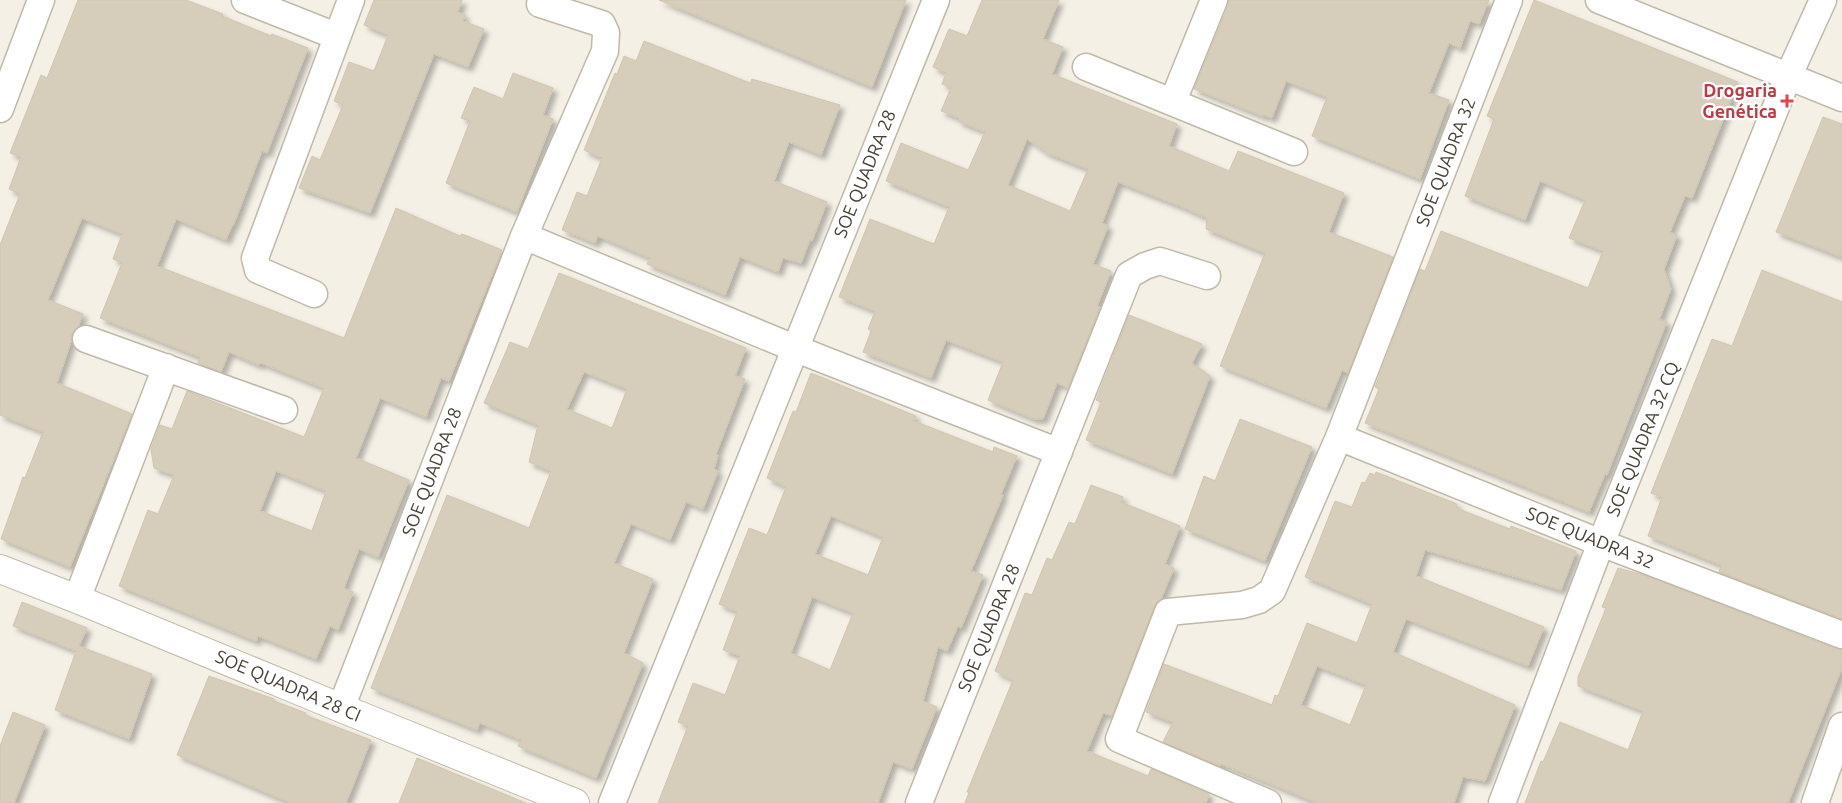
<svg xmlns="http://www.w3.org/2000/svg" width="1842" height="803" font-family="Ubuntu,sans-serif">
<defs>
<filter id="shadow"><feDropShadow dx="4.5" dy="4.5" stdDeviation="2.5" flood-color="#0004"/></filter>
</defs>
<rect width="100%" height="100%" fill="#f4f0e6"/>
<path fill="#d6cdbb" stroke="#d1c5ae" fill-rule="evenodd" filter="url(#shadow)" d="M78,0H186L223,14L222,16L271,36L272,34L308,48L267,153L262,151L233,226H232L226,240L176,219L157,266L344,338L396,208L460,236L462,234L502,250L449,381L441,378L426,417L380,398L356,458L409,480L378,557L359,549L344,588L353,592L338,630L330,626L316,659L258,636L256,641L119,586L148,510L158,514L174,475L154,468L151,449L160,425L172,429L187,391L304,437L324,388L261,363L259,365L229,352L221,372L198,363L200,357L100,318L122,263L113,259L122,234L82,218L48,300L83,314L78,327L72,334L71,342L57,383L132,414L70,567L1,539L23,477L25,478L43,432L0,415V245L20,194L9,189L21,157L10,153L41,75L47,78ZM276,471L326,491L312,531L260,511Z
M374,0H462L458,12L465,15L463,21L484,29L468,67L434,54L370,213L299,188L312,156L320,160L343,105L334,101L349,62L374,71L388,35L364,25Z
M659,0H906L872,87Z
M982,0H1059L1043,39L1063,47L1052,74L1177,124L1169,146L1229,171L1238,151L1344,193L1329,232L1393,257L1348,373L1342,370L1326,408L1220,366L1265,253L1206,229L1207,218L1180,206L1118,182L1102,223L1108,226L1093,264L1111,271L1097,306L1100,307L1068,388L1057,383L1043,419H1034L988,400L1003,362L946,340L931,378L863,352L871,331L868,329L875,311L839,297L870,219L934,244L949,207L886,181L901,143L968,170L985,132L958,121L959,118L941,111L951,88L942,84L946,73L933,67L949,29L967,36ZM1027,139L1047,153L1088,169L1070,211L1008,185Z
M1229,0H1489L1479,24L1470,21L1460,48L1449,43L1429,93L1449,100L1420,179L1312,136L1327,97L1286,81L1272,118L1263,115V116L1194,89L1228,6Z
M1534,0L1738,82L1692,198L1685,196L1670,232L1677,235L1664,269L1671,289L1659,320L1667,321L1607,475L1605,474L1589,512L1365,423L1379,389L1375,387L1420,269L1425,271L1441,231L1588,288L1603,251L1569,238L1585,200L1540,181L1525,220L1465,196L1494,119L1487,116Z
M644,41L750,83L752,79L840,105L821,155L789,142L774,181L827,202L812,241L810,240L801,263L783,258L778,272L740,257L725,295L647,264L650,258L598,236L595,243L562,230L577,192L587,196L602,158L584,150L615,73L617,74L624,56L636,61Z
M513,73L553,88L543,115L553,119L517,212L446,183L470,121L461,118L474,87L503,99Z
M1823,117L1842,124V257L1776,232Z
M1762,270L1842,302V619L1719,572L1721,565L1648,536L1662,497L1651,493L1712,339L1732,346Z
M559,273L746,348L735,376L745,379L716,454L718,455L714,469L718,471L703,509L686,502L670,540L631,524L614,563L653,579L624,653L643,663L596,778L518,746L521,740L480,723L477,730L371,688L447,495L529,528L551,471L529,462L538,425L484,403L510,342L528,349ZM584,372L627,389L612,428L567,409Z
M1129,315L1202,344L1192,363L1210,376L1172,474L1086,440L1101,402L1096,400Z
M811,373L916,416L914,421L993,452L994,447L1017,456L1001,494L1003,495L971,571L983,575L961,628L958,626L947,651L938,647L923,701L937,707L912,769L893,762L878,803H658L688,726L678,722L693,683L725,695L740,656L723,650L737,612L719,604L749,528L767,535L786,487L767,478L793,411L796,412ZM831,516L883,537L868,575L815,554ZM812,597L853,613L830,670L791,653Z
M1240,419L1312,447L1265,561L1185,529L1204,476L1215,481Z
M1376,472L1457,504L1456,508L1510,529L1511,526L1576,551L1561,590L1425,550L1416,576L1544,627L1528,666L1406,619L1393,652L1515,705L1485,781L1463,777L1454,803H1318L1221,764L1220,766L1163,742L1173,722L1146,712L1164,664L1272,705L1275,695L1278,696L1307,623L1357,643L1372,604L1305,577L1335,501L1352,507L1362,482L1365,483L1370,473L1375,475ZM1317,666L1366,685L1350,725L1301,705Z
M1091,485L1123,497L1121,502L1180,526L1165,564L1174,568L1161,599L1154,607L1112,716L1103,713L1087,751L1148,776L1151,769L1209,794L1206,803H965L969,792H967L1013,680L995,671L1025,593L1032,595L1047,558L1052,560L1069,522L1075,524Z
M1618,568L1647,576L1837,649L1842,650V668L1788,803H1525L1541,761L1543,762L1560,722L1628,750L1643,711L1578,686V677L1606,608L1602,607Z
M22,602L87,628L79,646L152,674L129,739L55,710L76,651L13,626Z
M209,676L274,699V701L306,713L305,715L371,740L346,803H291L177,755Z
M13,712L45,725L14,803H0V746Z
M417,758L526,803H399Z"/>
<g fill="none" stroke-linecap="round" stroke-linejoin="round">
<defs>
<path id="minor" d="M245,0L336,36
M1599,0L1842,98
M1086,67L1294,152
M1173,101L1214,0
M0,109L41,0
M524,236L794,348L1059,452
M314,294L258,270L255,258L351,0
M86,339L284,410
M1339,437L1601,543L1842,635
M77,599L166,367
M341,708L524,236L605,51L606,33L602,24L540,4
M612,803L936,0
M919,803L1129,275L1145,266L1160,261L1207,276
M1268,803L1119,739L1168,612L1242,605L1259,600L1272,591L1339,437L1509,0
M1502,803L1601,543L1788,77L1823,0
M1815,803L1842,726"/>
<path id="tertiary" d="M0,569L77,599L341,708L575,803"/>
</defs>
<use href="#minor" stroke="#c0b9a8" stroke-width="29"/>
<use href="#tertiary" stroke="#c0b9a8" stroke-width="30"/>
<use href="#minor" stroke="#fff" stroke-width="26"/>
<use href="#tertiary" stroke="#fff" stroke-width="28"/>
</g>
<path fill="#e0444e" stroke="#fff" stroke-width="2" d="M1784.5 93.5h5v5h5v5h-5v5h-5v-5h-5v-5h5z"/>
<g text-anchor="middle" stroke-width="4.5" stroke-linejoin="round" paint-order="stroke">
<g font-size="18" font-weight="bold" fill="#be3a42" stroke="#fff" text-anchor="end">
<text x="1777" y="97">Drogaria<tspan x="1777" dy="21">Genética</tspan></text>
</g>
<g font-size="18" fill="#474135" stroke="#fff">
<text transform="translate(1446 162) rotate(-69)" y="6">SOE QUADRA 32</text>
<text transform="translate(865 174) rotate(-68)" y="6">SOE QUADRA 28</text>
<text transform="translate(1643 439) rotate(-68)" y="6">SOE QUADRA 32 CQ</text>
<text transform="translate(432 472) rotate(-69)" y="6">SOE QUADRA 28</text>
<text transform="translate(1590 538) rotate(22)" y="6">SOE QUADRA 32</text>
<text transform="translate(989 628) rotate(-68)" y="6">SOE QUADRA 28</text>
<text transform="translate(288 686) rotate(23)" y="6">SOE QUADRA 28 CI</text>
</g>
</g>
</svg>
